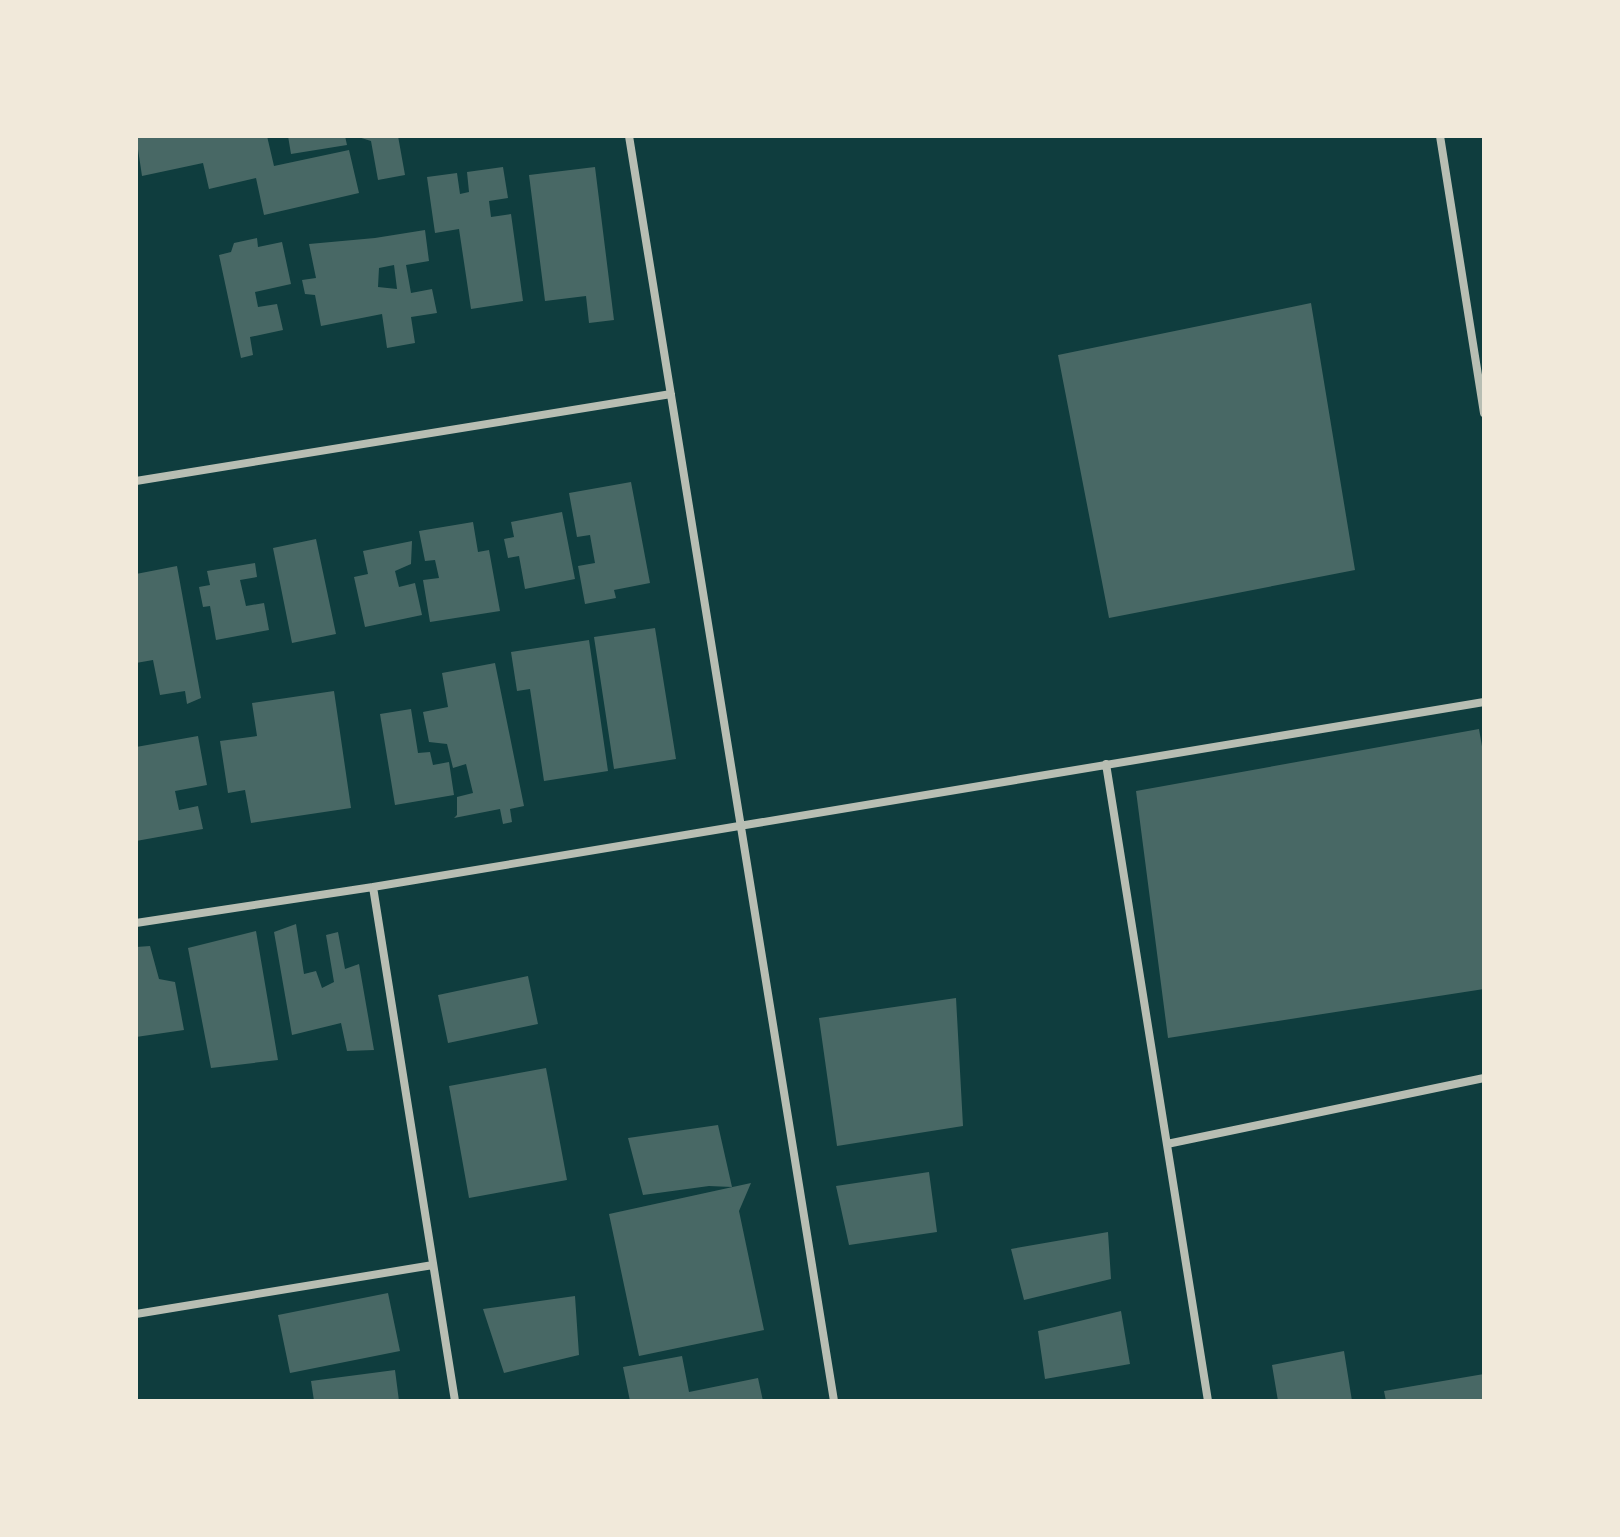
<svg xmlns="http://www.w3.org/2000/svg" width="1620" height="1537" font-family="'Asap Condensed',sans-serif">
<rect width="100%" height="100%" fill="#0f3d3e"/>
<path fill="#486865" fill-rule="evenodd" d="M136,136H267L274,166L349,150L359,193L264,215L256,178L209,189L203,163L142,176Z
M288,136H345L347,145L291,154Z
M355,136H398L405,175L378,180L371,141Z
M503,167L508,198L489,201L491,217L511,214L523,301L471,309L459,229L435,233L427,177L457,173L460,194L469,192L467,172Z
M595,167L614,320L589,323L586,296L545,301L529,175Z
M425,230L429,261L406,265L411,293L432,289L437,313L411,317L415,343L387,348L382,314L321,326L315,295L305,294L302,280L316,278L309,244L375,238ZM394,265L397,289L378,287L379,268Z
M257,238L258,247L282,242L291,284L255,292L258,307L277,304L283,330L250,337L253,355L241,358L219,255L231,252L234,243Z
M1311,303L1355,570L1109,618L1058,355Z
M631,482L650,583L614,590L616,598L585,604L578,566L595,563L590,535L577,537L569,493Z
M562,512L575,579L525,589L519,556L508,558L504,539L514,537L511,522Z
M473,522L478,552L489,550L500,611L430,622L423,580L439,578L435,560L425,561L419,531Z
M316,539L336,634L292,643L273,548Z
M412,541L411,564L395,571L399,587L415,583L422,615L365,627L354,577L368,574L363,551Z
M255,563L257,577L240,580L246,606L264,603L269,630L216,640L210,606L203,607L199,587L210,585L207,571Z
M177,566L201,698L187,704L185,691L160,695L153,660L136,663V574Z
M655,628L676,759L614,769L594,637Z
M589,640L608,771L544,781L530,689L517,691L511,652Z
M495,663L524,806L510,809L512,822L503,824L500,809L454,818L457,815V797L473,793L466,764L453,768L447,744L429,742L423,712L448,707L442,673Z
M334,691L351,808L251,823L245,790L228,793L220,741L257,736L252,703Z
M411,709L418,753L430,752L433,765L449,762L454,795L395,805L380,714Z
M1479,729L1484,758V989L1168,1038L1136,791Z
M198,736L207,785L175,791L179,810L198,806L203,829L136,841V747Z
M296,924L304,974L316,971L322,988L334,982L326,935L338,932L345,969L359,964L374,1050L347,1051L341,1023L292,1035L274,932Z
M256,931L278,1060L211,1068L188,948Z
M150,946L159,979L175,982L184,1030L136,1037V947Z
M528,976L538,1024L448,1043L438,995Z
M956,998L963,1126L837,1146L819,1018Z
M546,1068L567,1180L469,1198L449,1086Z
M718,1125L732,1187L709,1186L643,1195L628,1138Z
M929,1172L937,1232L849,1245L836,1186Z
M751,1183L739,1211L764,1330L639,1356L609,1214Z
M1108,1232L1111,1279L1024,1300L1011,1249Z
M388,1293L400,1351L290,1373L278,1315Z
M575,1296L579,1355L504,1373L483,1309Z
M1121,1311L1130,1364L1045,1379L1038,1331Z
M1344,1351L1352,1401H1278L1272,1365Z
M682,1356L689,1392L758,1378L763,1401H630L623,1367Z
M395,1370L399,1401H314L311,1381Z
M1484,1374V1401H1386L1384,1391Z"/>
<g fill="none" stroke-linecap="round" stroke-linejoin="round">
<path stroke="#b8beb3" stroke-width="8" d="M629,136L834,1401
M1440,136L1484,413
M136,481L671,394
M1106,764L1208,1401
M373,887L455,1401
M136,923L373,887L1484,702
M1167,1144L1484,1078
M136,1314L433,1265"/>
</g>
<rect width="1620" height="1537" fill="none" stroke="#f1e9da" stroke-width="276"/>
</svg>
